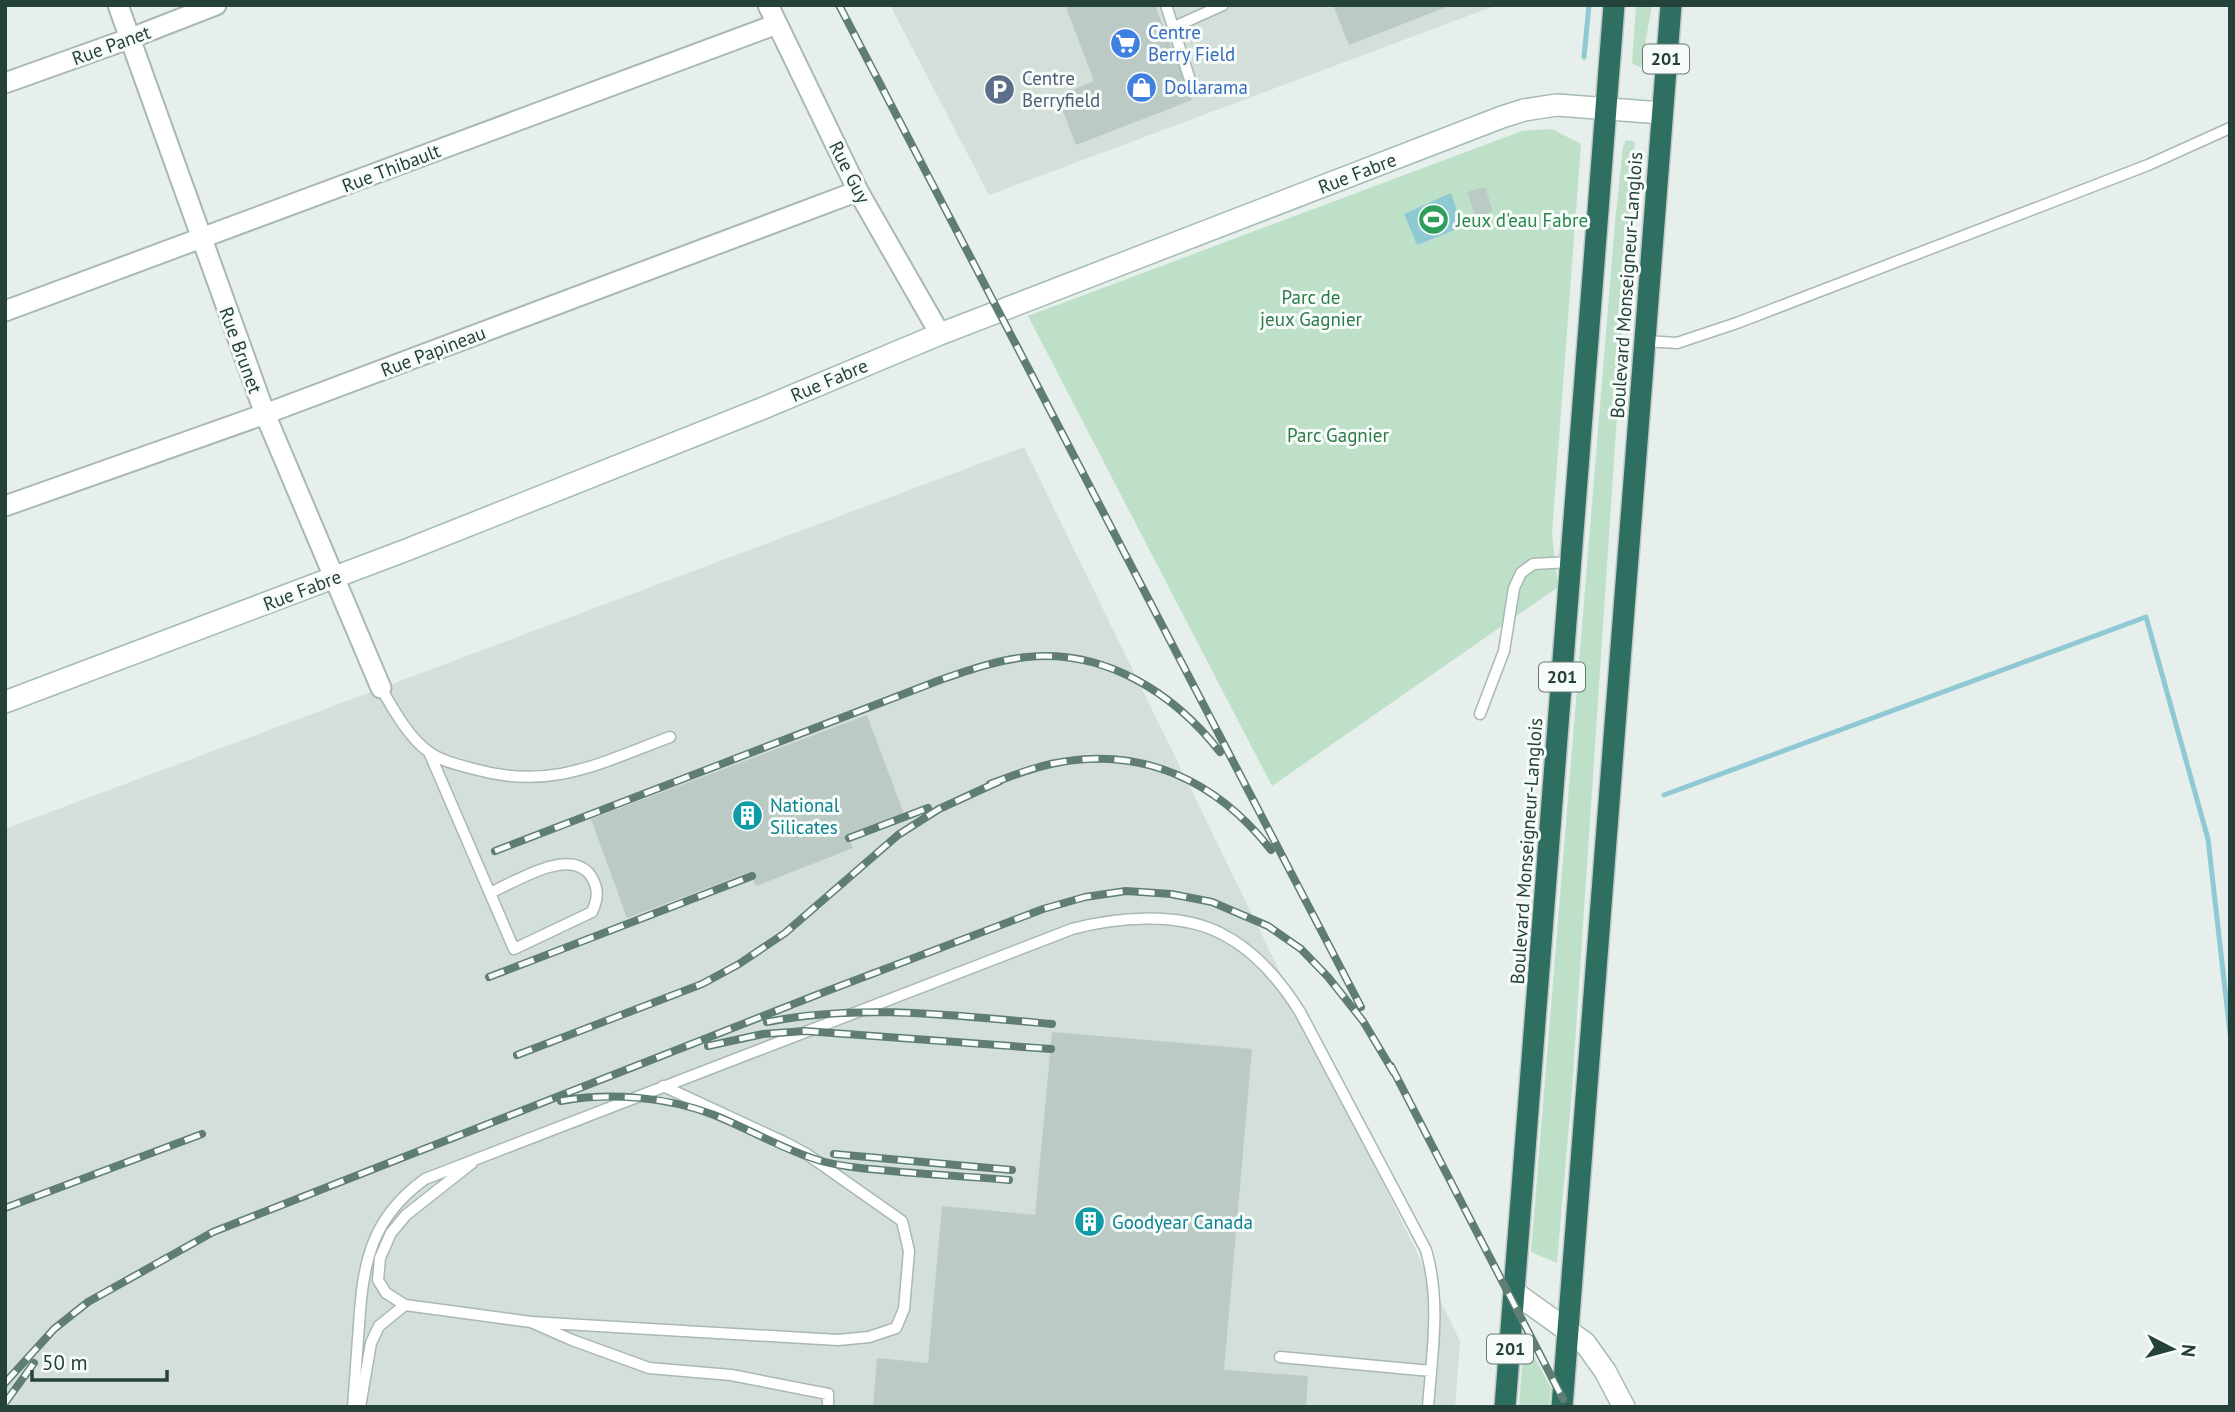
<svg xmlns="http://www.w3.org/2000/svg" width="2235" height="1412" font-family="'PT Sans',sans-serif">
<rect width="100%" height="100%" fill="#e6efeb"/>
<path fill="#d4dfda" d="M890,5H1497L989,195Z
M1024,447L1460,1341L1455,1407H5V829Z"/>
<path fill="#bfe0c8" d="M1636,5H1652L1641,68L1632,63Z
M1552,129L1581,144L1552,533L1558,587L1272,786L1028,316L1522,131Z
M1626,140L1635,142L1633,176L1572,1090L1557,1263L1531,1252L1615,222L1623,146Z
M1524,1338L1551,1388L1549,1407H1519Z"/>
<path fill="#8ec9d4" d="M1451,193L1462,227L1417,245L1404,214Z"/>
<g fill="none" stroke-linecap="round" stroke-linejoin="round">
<path stroke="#8ec9d4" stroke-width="5" d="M1584,57L1589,5
M1664,795L2146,617L2208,839L2230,1033"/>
</g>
<path fill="#bbcac4" d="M1065,5H1155L1192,100L1076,145L1057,96L1094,81Z
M1333,5H1449V6L1349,45Z
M1485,187L1493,211L1476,218L1467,192Z
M867,715L904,814L848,835L853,848L756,886L750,872L627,918L591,819Z
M1052,1032L1252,1049L1224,1370L1308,1376L1306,1407H873L877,1358L928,1363L942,1206L1035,1215Z"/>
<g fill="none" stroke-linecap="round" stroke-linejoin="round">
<defs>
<path id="lane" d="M1166,5L1189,77
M1174,27L1223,5
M1645,341L1677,343L1737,323L2148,165L2230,128
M381,688C393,709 409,738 429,752C441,761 459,765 474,769C551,791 600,763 670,737
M1480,714L1504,651L1514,588L1521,573L1533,564L1570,562
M429,752L514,949L592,912C598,899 599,889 591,876C570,846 515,882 490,893
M472,1163L406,1215L391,1233L380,1258L378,1280L386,1293L405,1305L531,1322L572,1340L649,1368L731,1375L828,1394V1407
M531,1322L838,1340L869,1337L896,1328L904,1309L909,1251L902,1221L808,1155L786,1143L663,1086
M1280,1357L1431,1371
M353,1407C355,1380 357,1352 359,1325C363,1262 371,1218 425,1179L1072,929C1116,917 1178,912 1220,933C1255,950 1280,980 1300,1012L1426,1250C1441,1301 1432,1354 1428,1407
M360,1407L371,1343L379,1326L405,1305"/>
<path id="street" d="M118,5L265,414L381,688
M768,5L858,191L940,334
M5,83L131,38L216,5
M5,311L777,24
M5,506L265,414L858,191"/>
<path id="secondary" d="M5,702L409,549L761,409L940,334L1502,117L1524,110L1557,105L1662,113
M1514,1292L1585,1343L1605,1371L1624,1407"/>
<path id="highway" d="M1505,1407L1614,5
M1562,1407L1671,5"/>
</defs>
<use href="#lane" stroke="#a8b8b2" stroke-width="13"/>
<use href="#street" stroke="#a8b8b2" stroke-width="23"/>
<use href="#secondary" stroke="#a4bbb3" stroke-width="24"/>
<use href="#highway" stroke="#c2cac8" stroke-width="24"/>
<use href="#lane" stroke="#fff" stroke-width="10"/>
<use href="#street" stroke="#fff" stroke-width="19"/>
<use href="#secondary" stroke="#fff" stroke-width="21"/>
<use href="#highway" stroke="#2f6f62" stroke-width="21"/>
<defs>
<path id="rail" d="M839,5L1361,1007
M990,784C1012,776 1033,767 1056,763C1144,746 1218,782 1271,850
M849,838L928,808
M495,851L940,680C969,670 997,660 1027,657C1105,649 1174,693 1220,752
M489,977L752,876
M767,1022C862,1003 957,1016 1052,1024
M708,1046L763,1034L805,1031L1051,1049
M517,1055L702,984L739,964L785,933L898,835L939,809L1000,781
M1391,1066L1563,1399
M561,1101C610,1092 668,1097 714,1115C749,1129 782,1149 818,1160C845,1168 874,1169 902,1172C938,1175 974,1177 1009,1180
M834,1154L1012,1170
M5,1208L202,1134
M5,1383L54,1329L88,1302L213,1232L819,994L1043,909L1085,897L1126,891L1171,894L1212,902L1268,926L1301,949L1328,977L1363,1021L1394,1073
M5,1403L34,1363"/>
</defs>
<use href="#rail" stroke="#5f7d75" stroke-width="8"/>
<use href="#rail" stroke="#f7fbf9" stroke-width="5" stroke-dasharray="16" stroke-linecap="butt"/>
</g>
<defs>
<symbol id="supermarket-disc" viewBox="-11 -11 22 22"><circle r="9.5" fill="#3f7fe0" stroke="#f7fbf9"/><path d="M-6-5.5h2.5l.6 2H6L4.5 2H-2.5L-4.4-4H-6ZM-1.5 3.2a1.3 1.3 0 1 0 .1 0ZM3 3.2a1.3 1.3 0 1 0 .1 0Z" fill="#fff"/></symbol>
<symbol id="shop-disc" viewBox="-11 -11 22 22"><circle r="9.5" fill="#3f7fe0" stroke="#f7fbf9"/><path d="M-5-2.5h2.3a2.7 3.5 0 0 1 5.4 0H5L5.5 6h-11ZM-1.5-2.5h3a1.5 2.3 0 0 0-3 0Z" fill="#fff"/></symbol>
<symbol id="parking-disc" viewBox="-11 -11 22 22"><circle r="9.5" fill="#5c6f8a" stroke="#f7fbf9"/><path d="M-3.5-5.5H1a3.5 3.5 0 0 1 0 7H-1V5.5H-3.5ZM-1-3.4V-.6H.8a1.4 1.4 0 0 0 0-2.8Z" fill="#fff"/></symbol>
<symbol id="stadium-disc" viewBox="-11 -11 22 22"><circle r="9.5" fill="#2e9e5b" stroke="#f7fbf9"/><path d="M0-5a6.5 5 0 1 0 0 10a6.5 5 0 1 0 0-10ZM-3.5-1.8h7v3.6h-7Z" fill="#fff"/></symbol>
<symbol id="building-disc" viewBox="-11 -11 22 22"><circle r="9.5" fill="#0f9aa8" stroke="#f7fbf9"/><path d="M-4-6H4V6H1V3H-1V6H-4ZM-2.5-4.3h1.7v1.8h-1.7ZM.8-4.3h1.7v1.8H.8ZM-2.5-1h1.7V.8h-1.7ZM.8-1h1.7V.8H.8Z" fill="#fff"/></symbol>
</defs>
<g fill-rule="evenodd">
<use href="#supermarket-disc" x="1108" y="26" width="35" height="35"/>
<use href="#shop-disc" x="1124" y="70" width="35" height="35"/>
<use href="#parking-disc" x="982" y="72" width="35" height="35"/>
<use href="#stadium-disc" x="1416" y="202" width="35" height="35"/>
<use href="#building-disc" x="730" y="798" width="35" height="35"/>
<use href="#building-disc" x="1072" y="1204" width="35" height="35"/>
</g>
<g text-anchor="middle" stroke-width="6" stroke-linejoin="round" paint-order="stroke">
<g fill="#f7fbf9" stroke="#637a73" stroke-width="2">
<rect x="1643" y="44.5" width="46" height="29" rx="5"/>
<rect x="1539" y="662.5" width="46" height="29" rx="5"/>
<rect x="1487" y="1334.5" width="46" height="29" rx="5"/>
</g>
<g font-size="18" font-weight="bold" fill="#24423a">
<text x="1666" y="65">201</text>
<text x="1562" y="683">201</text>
<text x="1510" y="1355">201</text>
</g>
<g font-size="19" fill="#366cbe" stroke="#f7fbf9" text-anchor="start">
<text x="1148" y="39">Centre<tspan x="1148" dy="22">Berry Field</tspan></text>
<text x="1164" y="94">Dollarama</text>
</g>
<g font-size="19" fill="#24423a" stroke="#f7fbf9">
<text transform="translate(111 45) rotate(-20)" y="7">Rue Panet</text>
<text transform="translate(391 168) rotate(-21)" y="7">Rue Thibault</text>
<text transform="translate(850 172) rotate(63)" y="7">Rue Guy</text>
<text transform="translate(1357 173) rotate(-21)" y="7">Rue Fabre</text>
<text transform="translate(1626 285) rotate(-86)" y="7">Boulevard Monseigneur-Langlois</text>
<text transform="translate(241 350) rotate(70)" y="7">Rue Brunet</text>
<text transform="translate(433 351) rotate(-21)" y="7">Rue Papineau</text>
<text transform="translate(829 380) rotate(-23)" y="7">Rue Fabre</text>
<text transform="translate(302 590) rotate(-21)" y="7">Rue Fabre</text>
<text transform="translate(1526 851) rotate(-86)" y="7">Boulevard Monseigneur-Langlois</text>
</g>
<g font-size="19" fill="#4e5e75" stroke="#f7fbf9" text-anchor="start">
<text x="1022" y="85">Centre<tspan x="1022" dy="22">Berryfield</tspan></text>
</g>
<g font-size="19" fill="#27864d" stroke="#f7fbf9" text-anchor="start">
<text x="1456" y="227">Jeux d'eau Fabre</text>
</g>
<g font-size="19" fill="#2d7a4b" stroke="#f7fbf9">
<text x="1311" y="304">Parc de<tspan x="1311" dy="22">jeux Gagnier</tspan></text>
<text x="1338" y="442">Parc Gagnier</text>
</g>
<g font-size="19" fill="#0d838f" stroke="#f7fbf9" text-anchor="start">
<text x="770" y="812">National<tspan x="770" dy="22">Silicates</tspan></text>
<text x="1112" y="1229">Goodyear Canada</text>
</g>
</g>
<rect width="2235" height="1412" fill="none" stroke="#24423a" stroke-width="14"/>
<g transform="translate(2172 1349) rotate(96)" stroke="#f7fbf9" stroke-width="5" paint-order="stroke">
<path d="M0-5L12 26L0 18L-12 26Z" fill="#24423a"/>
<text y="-10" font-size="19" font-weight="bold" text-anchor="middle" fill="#24423a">N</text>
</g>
<path d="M32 1370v10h135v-10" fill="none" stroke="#24423a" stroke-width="3.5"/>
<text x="42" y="1370" font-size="21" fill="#24423a" stroke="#f7fbf9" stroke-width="5" paint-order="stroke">50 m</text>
</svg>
